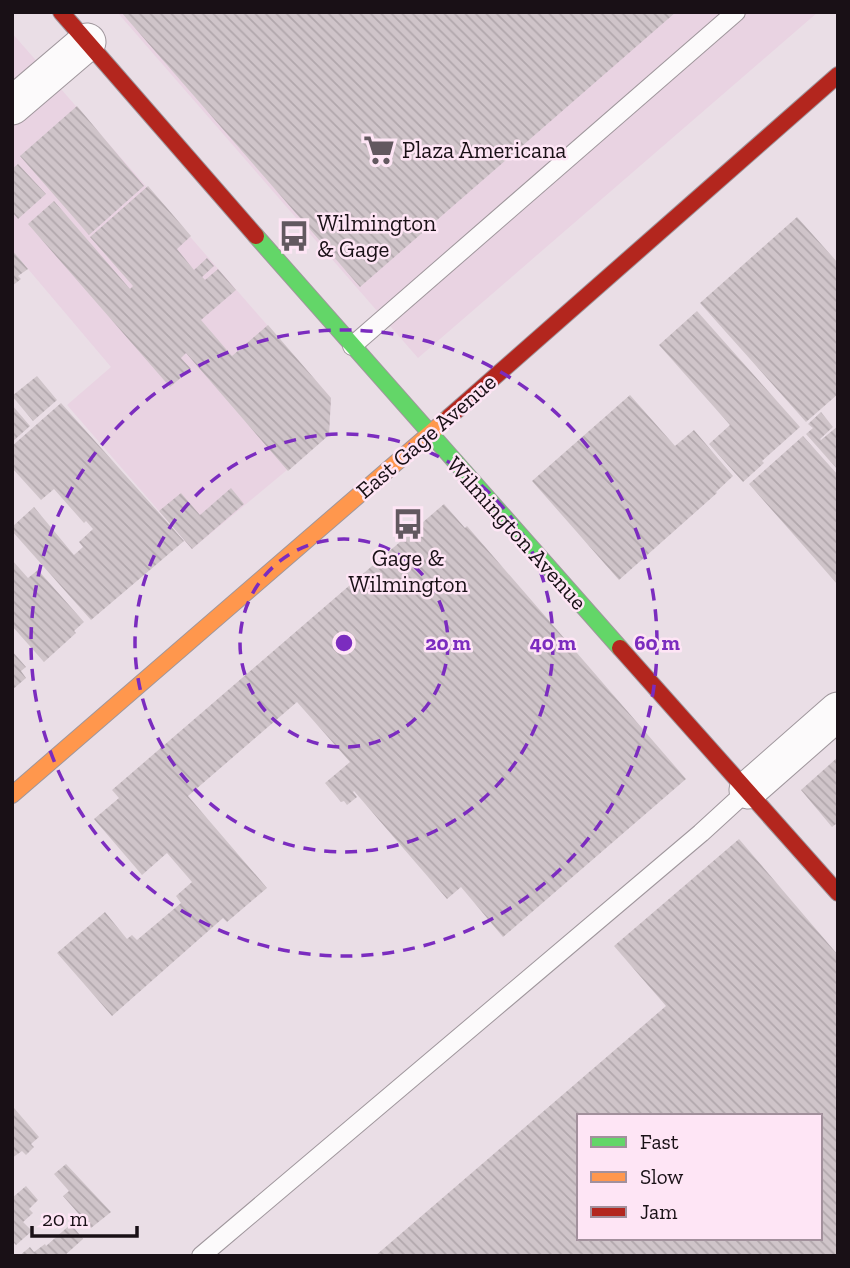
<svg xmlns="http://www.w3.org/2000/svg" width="850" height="1268" font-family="'Zilla Slab',serif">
<defs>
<pattern id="building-back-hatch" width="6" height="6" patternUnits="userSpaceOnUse" patternTransform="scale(1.75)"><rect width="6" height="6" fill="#cfc4c9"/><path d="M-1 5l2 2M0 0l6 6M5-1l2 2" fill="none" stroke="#b1a7ac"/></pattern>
</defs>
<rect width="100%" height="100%" fill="#eadee6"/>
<path fill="#e9d3e2" d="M117,12H818L418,358Z
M12,33L331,398L329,435L192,549L67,405L111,367L12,250Z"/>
<path fill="url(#building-back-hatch)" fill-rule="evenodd" d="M121,12H676L360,287Z
M77,106L144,186L89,235L20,156Z
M18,164L46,194L18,219L12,212V169Z
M148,186L191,236L177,249L194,270L207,258L214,266L202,277L205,280L218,269L236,290L201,320L232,356L268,325L331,398L329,435L288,471L186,353L181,358L191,369L170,387L28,224L54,201L130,289L133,286L90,237Z
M797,217L838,263V394L806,422L700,303Z
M12,250L28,269L18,276L21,279L12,286Z
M697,311L800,427L762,461L764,463L743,482L709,444L730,425L659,345Z
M37,376L57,400L33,421L12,396Z
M630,395L675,446L694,430L733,476L716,492L717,493L619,580L532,481Z
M61,403L184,541L91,620L12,531V527L34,507L74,555L83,547L79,542L93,529L86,521L84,523L54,489L41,500L12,468V446Z
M12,405L30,426L12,442Z
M821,412L833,427L820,439L821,440L838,426V470L806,434L813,428L808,424Z
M803,436L838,475V585L749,484Z
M231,488L244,504L192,549L159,511L181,493L200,515Z
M444,504L465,528L467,526L686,779L503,937L461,887L447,899L354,791L353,792L357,797L347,805L344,801L341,802L325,783L350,762L297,702L188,796L267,888L227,922L223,918L112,1016L57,953L105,912L127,939L132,935L137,940L181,903L176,896L192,882L167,853L142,875L94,819L119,798L112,790Z
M12,560L28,578L38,570L84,622L74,631L76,633L44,662L12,626Z
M12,651L26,667L21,671L26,678L12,690Z
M838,757V826L836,824L832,827L801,790Z
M739,839L838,955V1256H375L666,1006L614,946ZM579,1116H820V1238H579Z
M14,1108L39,1137L31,1144L34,1147L26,1155L22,1151L12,1158V1110Z
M66,1164L111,1212L91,1228L63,1196L69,1191L54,1174Z
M26,1186L38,1200L29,1209L33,1213L23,1222L32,1231L16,1245L12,1241V1198Z
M71,1224L83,1239L64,1256H19L30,1247L34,1252L45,1244L46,1246Z"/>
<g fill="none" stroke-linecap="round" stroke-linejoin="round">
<defs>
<path id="lane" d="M352,346L736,12
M201,1256L701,833L748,790"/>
<path id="street" d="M12,106L87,42
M748,790L838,711"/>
<path id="fast" d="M256,236L620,648"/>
<path id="slow" d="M12,795L449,417"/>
<path id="jam" d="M61,12L256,236
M449,417L838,75
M620,648L838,893"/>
</defs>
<use href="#lane" stroke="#9f969c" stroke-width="20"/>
<use href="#street" stroke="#9f969c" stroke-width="39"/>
<use href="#fast" stroke="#9f969c" stroke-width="18"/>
<use href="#slow" stroke="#9f969c" stroke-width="18"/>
<use href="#jam" stroke="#9f969c" stroke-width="18"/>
<use href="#lane" stroke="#fcfafb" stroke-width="18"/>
<use href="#street" stroke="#fcfafb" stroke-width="37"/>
<use href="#fast" stroke="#63d668" stroke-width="16"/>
<use href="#slow" stroke="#ff974d" stroke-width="16"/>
<use href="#jam" stroke="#b3261e" stroke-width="16"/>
</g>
<g fill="none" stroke="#7b2cbf" stroke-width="3.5" stroke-dasharray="12 9">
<circle cx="344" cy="643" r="104"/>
<circle cx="344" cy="643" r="209"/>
<circle cx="344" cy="643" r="313"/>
</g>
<defs>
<symbol id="supermarket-bare" viewBox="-9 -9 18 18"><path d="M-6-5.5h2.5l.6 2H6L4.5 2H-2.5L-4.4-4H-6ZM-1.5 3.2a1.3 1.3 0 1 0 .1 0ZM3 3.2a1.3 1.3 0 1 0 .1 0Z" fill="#62585f" stroke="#fee5f5" stroke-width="2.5" paint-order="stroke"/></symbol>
<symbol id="bus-bare" viewBox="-9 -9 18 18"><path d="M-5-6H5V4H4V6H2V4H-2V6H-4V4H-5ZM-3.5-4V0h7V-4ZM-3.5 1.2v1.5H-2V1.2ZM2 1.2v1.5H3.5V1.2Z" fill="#62585f" stroke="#fee5f5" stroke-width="2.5" paint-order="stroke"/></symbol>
</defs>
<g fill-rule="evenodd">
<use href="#supermarket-bare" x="357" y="128" width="44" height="44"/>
<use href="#bus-bare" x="272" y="214" width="44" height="44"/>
<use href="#bus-bare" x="386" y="502" width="44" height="44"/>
</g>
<g text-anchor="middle" stroke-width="5" stroke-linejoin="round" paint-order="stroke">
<g font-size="23" fill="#191016" stroke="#fee5f5" text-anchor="start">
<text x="402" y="158">Plaza Americana</text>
<text x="317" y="231">Wilmington<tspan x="317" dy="26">&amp; Gage</tspan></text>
<text x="408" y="566" text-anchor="middle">Gage &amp;<tspan x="408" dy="26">Wilmington</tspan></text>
</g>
<g font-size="23" fill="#191016" stroke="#fee5f5">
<text transform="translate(426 436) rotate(-41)" y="8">East Gage Avenue</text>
<text transform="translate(517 533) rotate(48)" y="8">Wilmington Avenue</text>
</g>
</g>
<circle cx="344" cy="643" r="10" fill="#7b2cbf" stroke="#fee5f5" stroke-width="3.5"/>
<g font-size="21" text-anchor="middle" font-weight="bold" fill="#7b2cbf" stroke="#fee5f5" stroke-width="5" stroke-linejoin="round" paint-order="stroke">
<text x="448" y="650">20 m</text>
<text x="553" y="650">40 m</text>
<text x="657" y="650">60 m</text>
</g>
<rect width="850" height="1268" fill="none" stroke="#191016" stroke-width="28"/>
<rect x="577" y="1114" width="245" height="126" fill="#fee5f5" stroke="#a2909c" stroke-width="2"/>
<rect x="591" y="1137" width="35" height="10" fill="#63d668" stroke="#a2909c" stroke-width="2"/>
<text x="640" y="1149" font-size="21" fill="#191016">Fast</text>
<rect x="591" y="1172" width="35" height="10" fill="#ff974d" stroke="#a2909c" stroke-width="2"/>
<text x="640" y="1184" font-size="21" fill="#191016">Slow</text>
<rect x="591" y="1207" width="35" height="10" fill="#b3261e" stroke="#a2909c" stroke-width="2"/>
<text x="640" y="1219" font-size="21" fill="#191016">Jam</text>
<path d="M32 1226v10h105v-10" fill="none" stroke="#191016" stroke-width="3.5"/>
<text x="42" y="1226" font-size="21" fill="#191016" stroke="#fee5f5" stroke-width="5" paint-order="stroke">20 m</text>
</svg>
